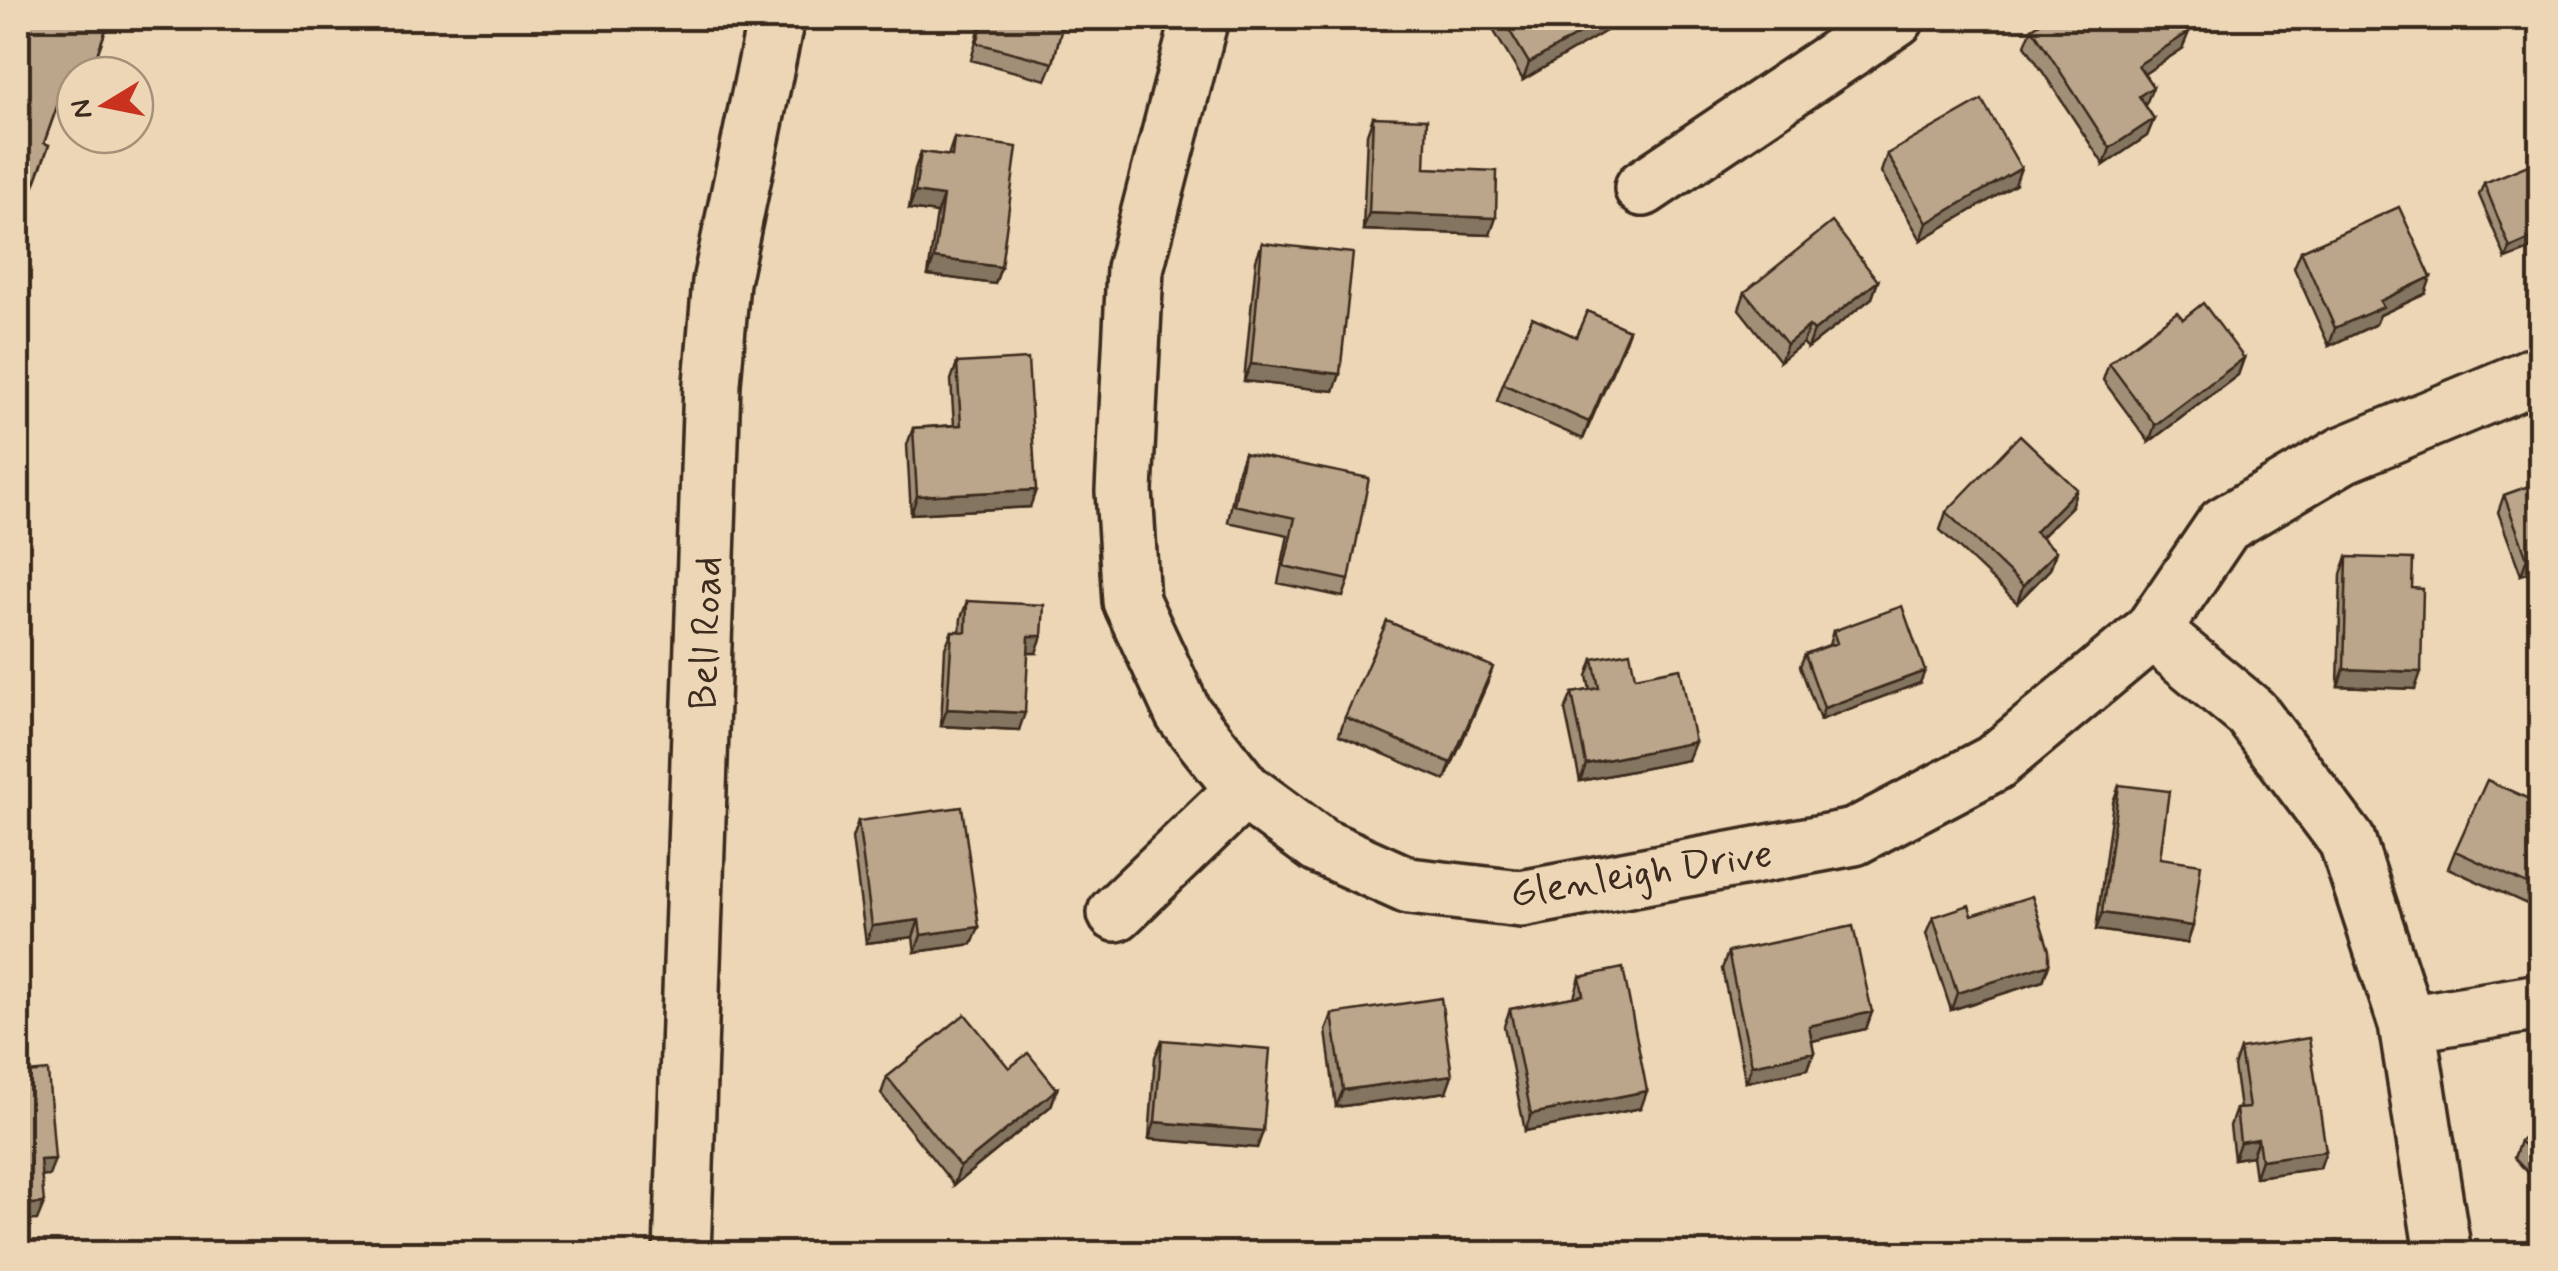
<svg xmlns="http://www.w3.org/2000/svg" width="2558" height="1271" font-family="Mynerve,sans-serif">
<rect width="100%" height="100%" fill="#ecd6b5"/>
<filter id="ink" filterUnits="userSpaceOnUse"><feTurbulence type="fractalNoise" baseFrequency=".01" numOctaves="2"/><feDisplacementMap in="SourceGraphic" scale="20" xChannelSelector="R" yChannelSelector="G"/><feConvolveMatrix kernelMatrix="1 2 1 2 8 2 1 2 1" color-interpolation-filters="sRGB"/></filter>
<g filter="url(#ink)">
<g fill="none" stroke-linecap="round" stroke-linejoin="round">
<defs>
<path id="minor" d="M1200,18L1135,269L1124,491L1131,601L1183,713L1244,790L1320,846L1409,886L1521,899L1854,837L1994,763L2152,631L2224,525L2343,455L2540,373
M1643,188L1896,18
M2152,631L2251,713L2347,841L2407,1024L2443,1254
M1116,913L1244,790
M2407,1024L2540,1002
M682,1254L712,383L721,282L776,18"/>
</defs>
<use href="#minor" stroke="#3b2a1e" stroke-width="62"/>
<use href="#minor" stroke="#ecd6b5" stroke-width="55"/>
</g>
<path fill="#a18f78" stroke="#3b2a1e" stroke-width="2.5" d="M18,18H110L90,75H75V93L70,91L69,94L62,92L44,143L49,145L28,202L18,198Z
M982,18H1064L1053,63L1046,80L971,60Z
M1491,18H1618L1616,25L1523,80L1489,23Z
M2032,28L2182,49L2144,74L2153,87L2145,105L2154,119L2147,136L2104,165L2025,45Z
M1373,117L1425,168L1490,235L1363,230L1367,134Z
M954,138L1001,267L995,284L928,275L937,213L909,209L915,169L921,152L948,156Z
M1887,154L2015,185L1921,240L1881,172Z
M2484,183L2540,246L2506,259L2479,195Z
M1262,243L1340,374L1334,391L1244,381L1256,260Z
M2301,251L2425,294L2380,315L2376,324L2329,346L2294,268Z
M1878,281L1872,298L1808,348L1803,343L1780,361L1739,309L1745,292Z
M2183,319L2244,358L2238,375L2149,442L2103,380L2109,363Z
M1629,330L1583,439L1497,401L1503,384L1576,337Z
M957,363L1030,507L911,514L907,445L913,428L954,425L951,380Z
M1244,453L1349,580L1343,597L1278,583L1288,535L1228,522L1238,470Z
M2540,482V568L2521,575L2498,512L2504,495Z
M2071,507L2041,537L2056,551L2050,569L2017,603L1940,530L1946,512Z
M2347,557L2415,689L2338,686L2341,574Z
M967,601L1036,653H1028L1019,730L941,726L945,648L952,631H960L961,618Z
M1833,631L1920,683L1820,720L1800,666L1805,654L1829,645Z
M1593,659L1635,677L1688,760L1580,781L1565,710L1572,693L1590,690L1587,676Z
M1487,684L1445,780L1339,735L1345,717Z
M2119,785L2160,858L2193,926L2187,943L2096,930L2113,802Z
M2540,804V910L2448,868L2455,851Z
M858,821L979,927L972,944L915,952L913,937L866,943L852,838Z
M1972,915L2049,964L2043,981L1951,1010L1926,934L1933,917Z
M1728,952L1872,1012L1866,1029L1812,1041L1814,1052L1808,1069L1746,1082L1722,969Z
M1580,977L1641,1108L1525,1131L1504,1026L1510,1009L1574,997Z
M1332,1014L1446,1092L1336,1107L1326,1031Z
M1162,1040L1263,1131L1257,1148L1149,1139L1155,1057Z
M2240,1049L2320,1168L2255,1177L2252,1156L2234,1159L2230,1126L2236,1109H2240L2234,1066Z
M1009,1068L1057,1089L1051,1106L954,1185L881,1094L887,1077Z
M2540,1120V1185L2514,1158L2520,1141Z"/>
<path fill="#837461" stroke="#3b2a1e" stroke-width="2.5" d="M1606,18H1618L1616,25L1523,80L1529,63Z
M2189,32L2182,49L2132,82L2138,65Z
M2153,87L2146,104L2132,113L2139,96Z
M2154,119L2147,136L2104,165L2110,148Z
M2021,168L2015,185L1921,240L1927,223Z
M915,192L943,196L937,213L909,209Z
M1369,213L1496,218L1490,235L1363,230Z
M2540,235V246L2506,259L2510,248Z
M934,258L1001,267L995,284L928,275Z
M2431,277L2425,294L2380,315L2376,324L2329,346L2335,328L2380,301Z
M1878,281L1872,298L1808,348L1814,331Z
M1809,326L1803,343L1780,361L1787,344Z
M1629,330L1623,347L1583,439L1589,422Z
M2244,358L2238,375L2149,442L2155,425Z
M1251,364L1340,374L1334,391L1244,381Z
M2077,489L2071,507L2029,549L2035,532Z
M1036,490L1030,507L911,514L917,496Z
M2056,551L2050,569L2017,603L2023,586Z
M2540,553V568L2521,575L2527,558Z
M1029,636H1042L1036,653H1023Z
M1493,667L1487,684L1445,780L1451,763Z
M2344,669L2421,672L2415,689L2338,686Z
M1925,671L1920,683L1820,720L1824,708Z
M947,709L1025,713L1019,730L941,726Z
M1695,742L1688,760L1580,781L1586,764Z
M2102,913L2193,926L2187,943L2096,930Z
M919,920L913,937L866,943L872,926Z
M979,927L972,944L915,952L921,935Z
M2049,964L2043,981L1951,1010L1957,993Z
M1872,1012L1866,1029L1803,1043L1809,1026Z
M1814,1052L1808,1069L1746,1082L1752,1065Z
M1452,1075L1446,1092L1336,1107L1343,1090Z
M1057,1089L1051,1106L954,1185L960,1167Z
M1647,1091L1641,1108L1525,1131L1531,1114Z
M1155,1122L1263,1131L1257,1148L1149,1139Z
M2258,1139L2252,1156L2234,1159L2240,1142Z
M2326,1151L2320,1168L2255,1177L2261,1160Z
M55,1159L49,1176L34,1177L40,1160Z
M44,1203L37,1220L18,1221V1205Z"/>
<path fill="#bba68b" stroke="#3b2a1e" stroke-width="2.5" d="M18,18H110L90,74L77,69V73L70,70L44,143L49,145L36,180L22,175L20,182H18Z
M984,18H1064L1053,63L977,43Z
M1502,18H1606L1529,63Z
M2048,18H2179L2189,32L2138,65L2153,87L2139,96L2154,119L2110,148L2032,28Z
M1982,100L2021,168L1927,223L1887,154Z
M1373,117L1427,119L1425,168L1497,171L1496,218L1369,213Z
M954,138L1017,147L1001,267L934,258L943,196L915,192L921,152L952,156Z
M2540,160V235L2510,248L2484,183Z
M2399,207L2431,277L2380,301L2383,307L2335,328L2301,251Z
M1832,222L1878,281L1814,331L1809,326L1787,344L1745,292Z
M1262,243L1353,253L1340,374L1251,364Z
M2203,303L2244,358L2155,425L2109,363L2177,312L2183,319Z
M1587,311L1629,330L1589,422L1503,384L1532,317L1576,337Z
M1028,359L1036,490L917,496L913,428L961,425L957,363Z
M2020,435L2077,489L2035,532L2056,551L2023,586L1946,512Z
M1244,453L1369,478L1349,580L1284,566L1295,518L1234,505Z
M2540,482V553L2527,558L2504,495Z
M2347,557L2413,559L2412,588L2423,589L2421,672L2344,669Z
M967,601L1044,605L1042,636H1029L1025,713L947,709L952,631L966,632Z
M1902,606L1925,671L1824,708L1805,654L1837,643L1833,631Z
M1387,621L1493,667L1451,763L1345,717Z
M1630,652L1635,677L1680,668L1695,742L1586,764L1572,693L1599,688L1593,659Z
M2487,780L2540,804V890L2455,851Z
M2119,785L2169,791L2160,858L2201,864L2193,926L2102,913Z
M962,807L979,927L921,935L919,920L872,926L858,821Z
M2032,896L2049,950V964L1957,993L1933,917L1969,905L1972,915Z
M1853,926L1872,1012L1809,1026L1814,1052L1752,1065L1728,952Z
M1623,968L1647,1091L1531,1114L1510,1009L1583,995L1580,977Z
M1441,998L1452,1075L1343,1090L1332,1014Z
M965,1014L1009,1068L1028,1053L1057,1089L960,1167L887,1077Z
M18,1028H24L27,1073L48,1071L55,1159L40,1160L44,1203L18,1205Z
M2309,1038L2326,1151L2261,1160L2258,1139L2240,1142L2236,1109L2249,1108L2240,1049Z
M1162,1040L1270,1049L1263,1131L1155,1122Z
M2540,1120V1162L2520,1141Z
M2338,1241L2341,1254H2271Z"/>
</g>
<g text-anchor="middle" stroke-width="8" stroke-linejoin="round" paint-order="stroke">
<g font-size="40" fill="#3b2a1e" stroke="#ecd6b5">
<text transform="translate(704 633) rotate(-88)" y="14">Bell Road</text>
<text transform="translate(1641 872) rotate(-9)" y="14">Glenleigh Drive</text>
</g>
</g>
<rect width="2558" height="1271" fill="none" stroke="#ecd6b5" stroke-width="60"/>
<rect x="30" y="30" width="2498" height="1211" fill="none" stroke="#3b2a1e" stroke-width="4" filter="url(#ink)"/>
<g transform="translate(105 105) rotate(260)"><circle r="48" fill="#ecd6b5" stroke="#a59179" stroke-width="2.5"/>
<path d="M0-8L18 38L0 25L-18 38Z" fill="#c8321e"/>
<text y="-15" font-size="28" font-weight="bold" text-anchor="middle" fill="#3b2a1e">N</text>
</g>
</svg>
